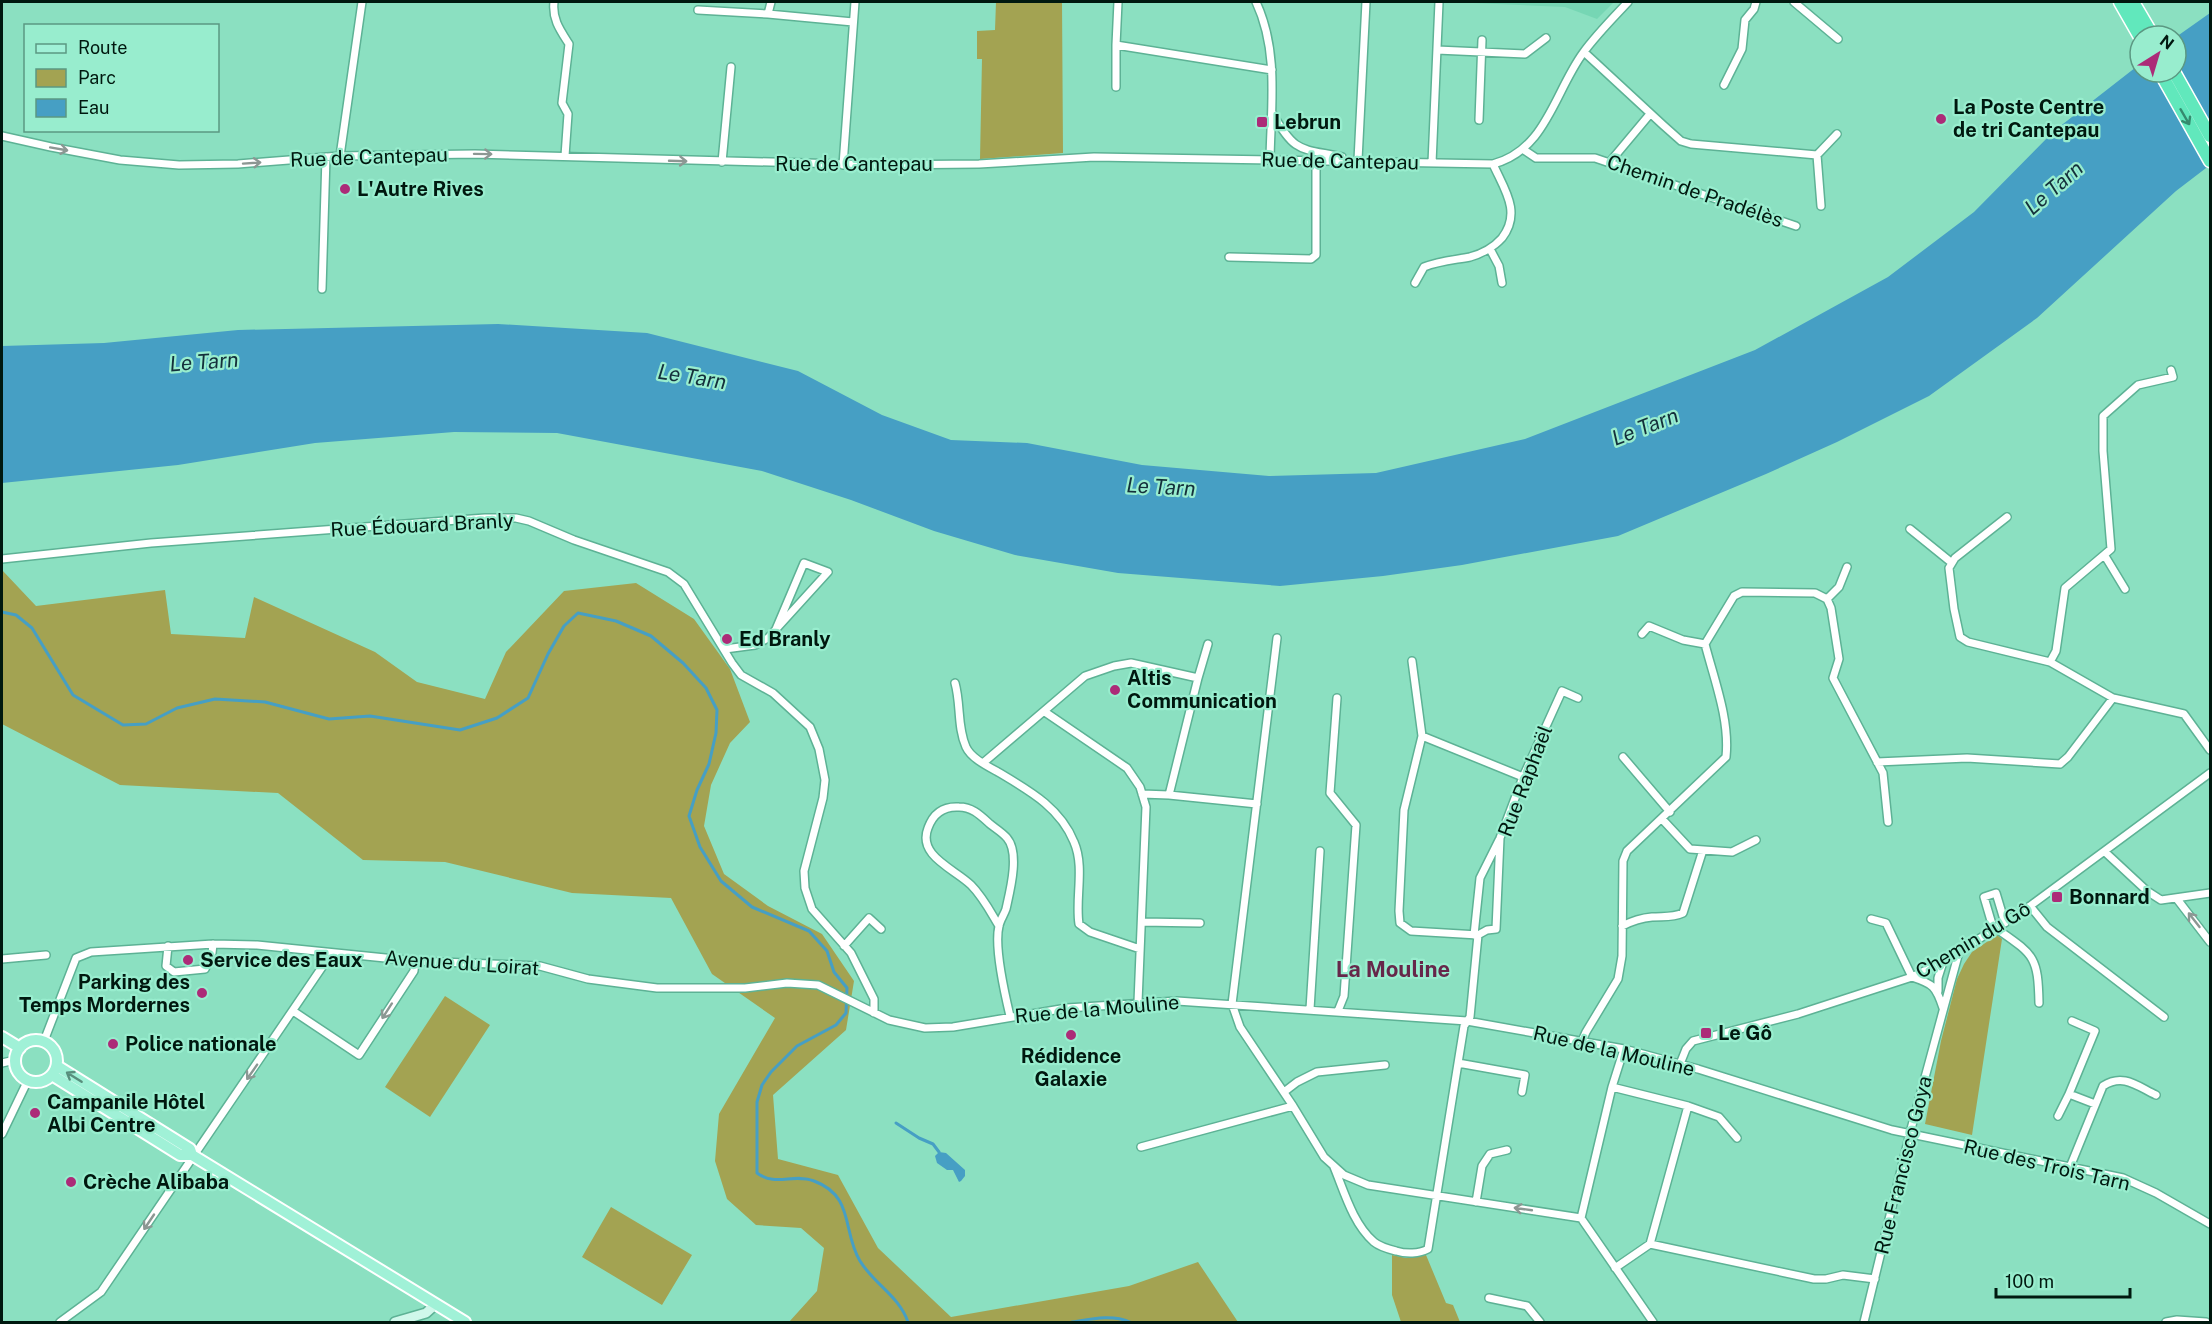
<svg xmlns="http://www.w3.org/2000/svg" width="2212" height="1324" font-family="'Public Sans',sans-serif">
<rect width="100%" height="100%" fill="#8be0c1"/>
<path fill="#76d6b4" d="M1450,2H1614L1597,19L1565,7Z"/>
<path fill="#a3a352" d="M996,2H1062L1063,153L980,159L982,59H977V31L995,30Z
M2,570L36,606L165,590L171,634L245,638L254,597L375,652L417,682L485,699L506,652L564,591L636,583L694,619L730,669L750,722L730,743L711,785L704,826L724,874L768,906L822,934L854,981L846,1030L773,1095L778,1159L838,1175L878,1248L951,1317L1129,1286L1198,1262L1238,1322H789L817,1291L824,1248L801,1228L756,1225L727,1199L715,1161L719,1114L775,1018L712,974L671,898L572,893L445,862L363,860L278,793L120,785L2,724Z
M1997,935L2002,939L1972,1135L1925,1124L1941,1041L1957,979L1964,964L1972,952Z
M445,996L490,1025L430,1117L385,1087Z
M611,1207L692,1255L662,1305L582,1257Z
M1392,1255L1406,1258L1426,1255L1446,1303L1453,1305L1460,1322H1401L1392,1295Z"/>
<path fill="#469fc4" d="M2210,13V165L2176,191L2037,318L1929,396L1837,442L1766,474L1618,536L1462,565L1383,576L1280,586L1118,573L1015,555L934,531L851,500L762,471L557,433L454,432L315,443L178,465L2,483V346L104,343L238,330L498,324L647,333L798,371L882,415L951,440L1027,443L1142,465L1269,476L1376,473L1525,439L1755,350L1888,277L1974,212L2054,131L2140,64V72H2176V37Z
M939,1152L946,1153L965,1170V1176L961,1181L959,1182L953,1170H947L937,1163L935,1156Z"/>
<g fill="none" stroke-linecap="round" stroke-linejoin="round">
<path stroke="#469fc4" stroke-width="3" d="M2,612L16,615L32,628L73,695L123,725L146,724L177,708L215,699L265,702L329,719L370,716L460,730L497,718L528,698L548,654L564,626L578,613L616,621L651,636L683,663L706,688L717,710L716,733L709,764L697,790L689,816L700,847L721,881L752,907L809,931L827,951L834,972L847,988L846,1013L836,1025L797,1046L771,1072L762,1085L757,1102V1173C776,1187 793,1173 814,1181C855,1196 842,1232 860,1261C874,1284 899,1296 908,1322
M896,1123L919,1138L933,1144L939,1152
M1072,1322C1091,1319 1112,1314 1130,1322"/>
<defs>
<path id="street" d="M554,2C552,19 560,30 569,44L562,103L568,114L565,156
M771,2L768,14L853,22
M1118,2L1116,45L1272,70
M1256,2C1279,51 1271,106 1270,159
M1794,2L1838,39
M698,10L768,14
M1116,45V87
M1437,50L1525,54L1546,38
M1584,52L1663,125L1681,141L1691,144L1817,155L1837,134
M1724,85L1742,49L1745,20L1754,9L1756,2
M1273,114C1295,154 1301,148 1342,157
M1479,120L1482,40
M2,136L51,147L120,160L179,165L238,164L340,156L475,154L876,165L979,164L1094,157L1493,164C1546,150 1554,93 1583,53C1596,35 1613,18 1628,2
M1524,150L1536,158H1595L1796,226
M1817,155L1821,206
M340,156L362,2
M1358,160L1366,2
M722,162L731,67
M1432,163L1439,2
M1609,163L1650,114
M843,165L855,2
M1490,249L1499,266L1502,283
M1229,257L1311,259L1316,255V160
M1415,283L1424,267C1439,261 1454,260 1470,257C1481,254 1494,247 1502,238C1522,212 1504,189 1493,164
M322,289L326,157
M2007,517L1955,558L1949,568L1954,609L1960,637L1968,642L2050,662L2113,698L2184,714L2210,750
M1910,529L1952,563
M2105,556L2125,589
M2,559L151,543L485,518H516L529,521L574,540L668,572L684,584L732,663L741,675L773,693L810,727L819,749L825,780L823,798L804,871L805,888L812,909L851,953L874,999V1013
M1827,599L1839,587L1847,567
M1642,634L1649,626L1683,640L1705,644
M1277,638L1232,1004L1240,1027L1293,1106L1324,1157L1344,1175L1368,1185L1581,1218
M725,649L755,645L768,638L828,572L804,563L776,629
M1412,661L1422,736L1404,810L1399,911L1400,923L1411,931L1478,935
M2050,662L2056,651L2065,588L2111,549L2103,451V416L2138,385L2173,377L2171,370
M955,683C961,704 957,727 966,747C971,758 987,766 998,772C1028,790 1060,807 1074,842C1085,867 1075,898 1079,924L1090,932L1140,949
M1337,698L1330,793L1356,825L1344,996L1338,1011
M1045,712L1127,768L1140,787L1146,807L1138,1002
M1422,736L1523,777
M1623,757L1670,812
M1877,762L1967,758L2060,764L2068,757L2113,698
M983,763L1085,676L1114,666L1131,663L1198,678
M1142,794L1169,795L1257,804
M1169,795L1198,678L1208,644
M1662,819L1690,849L1732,852L1756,840
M2105,852L2147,891L2161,900L2210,893
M2177,899L2210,942
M2030,906L2047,927L2164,1017
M1871,919L1886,923L1912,977C1933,984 1936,986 1943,1008
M1142,922L1200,923
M999,926C990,911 983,897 971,885C955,869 917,856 928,828C933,814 943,806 959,807C972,807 980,815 990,824C995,828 1003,833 1007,838C1020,853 1010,891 1006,909C1004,915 1000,920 999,926C994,946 1005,995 1010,1016
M1622,926C1632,921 1641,918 1652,917C1663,916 1672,918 1683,913L1703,850
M1997,929C2034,955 2038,956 2039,1003
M1994,931L1984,897L1996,893L2005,923
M1474,935L1480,878L1499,840
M168,946L166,966L174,972L205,969L212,953L213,944
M844,946L869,918L881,929
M2,959L46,955
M1938,991V978L1943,962
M1310,1009L1320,851
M293,1011L359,1055L414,971L415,961
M2072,1021L2095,1031L2069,1094L2095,1104
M44,1041L76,958L91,952L213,944L257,945L415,961L540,966L588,979L657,988H745L787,983L818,985L889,1020L925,1028L953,1027L1067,1008L1177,1001L1467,1021L1624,1049L1698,1069L1892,1130L2123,1178L2156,1193L2210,1224
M1582,1041L1586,1032L1618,979L1622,956L1623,861L1627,851L1726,757C1730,720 1714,679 1705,644L1734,596L1742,592L1815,593L1827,599L1831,608L1839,659L1833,678L1883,773L1888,822
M1624,1049L1612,1087L1581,1218L1653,1322
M2,1063L15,1060
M1458,1063L1525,1075L1522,1092
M1680,1064L1686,1049L1693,1041L1798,1014L1912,977L1943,962L2030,906L2210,773
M1612,1087L1688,1106L1719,1117L1737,1138
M1284,1092L1297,1082L1317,1072L1385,1065
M2058,1116L2069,1094
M2,1134L28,1080
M1141,1147L1293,1106
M1334,1167C1344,1191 1353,1224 1374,1242C1380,1247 1388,1249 1396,1251C1406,1254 1419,1254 1428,1249L1464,1026L1470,1017L1478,935L1487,930L1496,929L1500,838L1523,777L1562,691L1578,698
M2070,1167L2103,1086C2123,1073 2137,1086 2156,1095
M1476,1202L1482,1166L1490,1154L1507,1150
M1650,1244L1688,1106
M1615,1268L1650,1244L1814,1279H1826L1843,1275L1875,1279
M1489,1298L1527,1306L1540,1322
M60,1322L101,1292L331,954
M1864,1322L1911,1129L1959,952
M2166,1322L2177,1320L2206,1322"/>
<path id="secondary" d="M395,1322L426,1313L436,1304"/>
<path id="primary" d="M2,1037L20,1048
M15 1061a21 21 0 1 1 42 0a21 21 0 1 1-42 0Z
M57,1066L190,1149L192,1155L465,1322
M52,1075L180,1155H192"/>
<path id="highway" d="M2120,2L2140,37
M2133,2L2153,36
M2160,72L2210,161
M2174,72L2210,136"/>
</defs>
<use href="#street" stroke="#5db295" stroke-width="10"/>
<use href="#secondary" stroke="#5db295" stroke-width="12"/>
<use href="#primary" stroke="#fff" stroke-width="14"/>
<use href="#highway" stroke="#fff" stroke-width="15"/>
<use href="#street" stroke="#fff" stroke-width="7"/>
<use href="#secondary" stroke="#d0f8eb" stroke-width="9"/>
<use href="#primary" stroke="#a0f1d7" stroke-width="10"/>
<use href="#highway" stroke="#61e8bc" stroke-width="12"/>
</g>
<defs><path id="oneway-shaft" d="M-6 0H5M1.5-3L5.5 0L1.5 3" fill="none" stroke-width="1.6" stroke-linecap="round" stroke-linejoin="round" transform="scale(1.5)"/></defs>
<use stroke="#358a6e" href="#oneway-shaft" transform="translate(2185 117) rotate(60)"/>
<g stroke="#8c9793">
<use href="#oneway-shaft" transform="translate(59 149) rotate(10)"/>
<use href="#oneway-shaft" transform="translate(483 154) rotate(1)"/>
<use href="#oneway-shaft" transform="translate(678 161) rotate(2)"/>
<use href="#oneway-shaft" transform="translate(252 163) rotate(-4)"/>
<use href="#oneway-shaft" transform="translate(2194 920) rotate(-128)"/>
<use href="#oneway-shaft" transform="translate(387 1011) rotate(123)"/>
<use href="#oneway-shaft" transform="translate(252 1072) rotate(125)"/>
<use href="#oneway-shaft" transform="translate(1523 1209) rotate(-172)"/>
<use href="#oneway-shaft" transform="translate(149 1222) rotate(124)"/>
</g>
<use stroke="#588f7d" href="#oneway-shaft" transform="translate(74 1077) rotate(-148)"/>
<g fill="#ac2b78" stroke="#98edce" stroke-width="2">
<circle cx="1941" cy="119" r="6"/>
<rect x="1256" y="116" width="12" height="12" rx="3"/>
<circle cx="345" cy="189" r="6"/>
<circle cx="727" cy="639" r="6"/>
<circle cx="1115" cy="690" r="6"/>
<rect x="2051" y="891" width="12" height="12" rx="3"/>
<circle cx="188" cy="960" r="6"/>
<circle cx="202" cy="993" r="6"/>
<rect x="1700" y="1027" width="12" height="12" rx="3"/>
<circle cx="1071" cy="1035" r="6"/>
<circle cx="113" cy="1044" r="6"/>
<circle cx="35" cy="1113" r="6"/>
<circle cx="71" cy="1182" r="6"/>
</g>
<g text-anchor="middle" stroke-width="4.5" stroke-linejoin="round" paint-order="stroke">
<g font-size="20" font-weight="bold" fill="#00180f" stroke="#98edce" text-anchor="start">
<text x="1953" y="114">La Poste Centre<tspan x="1953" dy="23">de tri Cantepau</tspan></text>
<text x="1274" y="129">Lebrun</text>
<text x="357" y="196">L'Autre Rives</text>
<text x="739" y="646">Ed Branly</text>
<text x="1127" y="685">Altis<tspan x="1127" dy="23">Communication</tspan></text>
<text x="2069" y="904">Bonnard</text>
<text x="200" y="967">Service des Eaux</text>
<text x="190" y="989" text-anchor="end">Parking des<tspan x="190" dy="23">Temps Mordernes</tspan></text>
<text x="1718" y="1040">Le Gô</text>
<text x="125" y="1051">Police nationale</text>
<text x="1071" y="1063" text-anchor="middle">Rédidence<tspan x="1071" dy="23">Galaxie</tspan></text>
<text x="47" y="1109">Campanile Hôtel<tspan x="47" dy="23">Albi Centre</tspan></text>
<text x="83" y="1189">Crèche Alibaba</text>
</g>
<g font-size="20" fill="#00180f" stroke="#98edce">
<text transform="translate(369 157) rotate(-2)" y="7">Rue de Cantepau</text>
<text transform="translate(1340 161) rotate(1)" y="7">Rue de Cantepau</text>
<text x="854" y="171">Rue de Cantepau</text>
<text transform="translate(1695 191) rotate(19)" y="7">Chemin de Pradélès</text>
<text transform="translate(422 525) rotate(-3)" y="7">Rue Édouard Branly</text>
<text transform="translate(1525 781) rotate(-69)" y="7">Rue Raphaël</text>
<text transform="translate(1973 940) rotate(-31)" y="7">Chemin du Gô</text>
<text transform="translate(462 963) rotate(4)" y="7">Avenue du Loirat</text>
<text transform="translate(1097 1009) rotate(-5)" y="7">Rue de la Mouline</text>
<text transform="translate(1614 1051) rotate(13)" y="7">Rue de la Mouline</text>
<text transform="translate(1903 1165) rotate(-76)" y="7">Rue Francisco Goya</text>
<text transform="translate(2047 1165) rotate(13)" y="7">Rue des Trois Tarn</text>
</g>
<g font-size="21" font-style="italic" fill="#142f3b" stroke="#98edce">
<text transform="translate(2054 188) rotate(-41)" y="7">Le Tarn</text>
<text transform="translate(204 362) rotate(-4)" y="7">Le Tarn</text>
<text transform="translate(692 377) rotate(9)" y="7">Le Tarn</text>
<text transform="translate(1645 427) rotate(-21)" y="7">Le Tarn</text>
<text transform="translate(1161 487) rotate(3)" y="7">Le Tarn</text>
</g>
<g font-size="22" font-weight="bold" fill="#66274a" stroke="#98edce">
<text x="1393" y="977">La Mouline</text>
</g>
</g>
<rect width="2212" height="1324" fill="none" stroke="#00180f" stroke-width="6"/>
<rect x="24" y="24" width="195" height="108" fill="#98edce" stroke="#5b9882" stroke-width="1.5"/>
<rect x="36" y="44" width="30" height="9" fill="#a0f1d7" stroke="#5b9882" stroke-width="1.5"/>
<text x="78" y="54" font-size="18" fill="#00180f">Route</text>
<rect x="36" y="69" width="30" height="18" fill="#a3a352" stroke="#5b9882" stroke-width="1.5"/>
<text x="78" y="84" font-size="18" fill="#00180f">Parc</text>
<rect x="36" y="99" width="30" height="18" fill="#469fc4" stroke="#5b9882" stroke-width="1.5"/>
<text x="78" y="114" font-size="18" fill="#00180f">Eau</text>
<g transform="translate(2158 54) rotate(37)"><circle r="28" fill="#98edce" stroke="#5b9882" stroke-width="1.5"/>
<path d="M0-4.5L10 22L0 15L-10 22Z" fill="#ac2b78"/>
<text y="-9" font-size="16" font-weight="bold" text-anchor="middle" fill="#00180f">N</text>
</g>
<path d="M1996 1288v9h134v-9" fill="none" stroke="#00180f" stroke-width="3"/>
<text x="2005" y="1288" font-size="18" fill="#00180f" stroke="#98edce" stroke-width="4.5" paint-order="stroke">100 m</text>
</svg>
